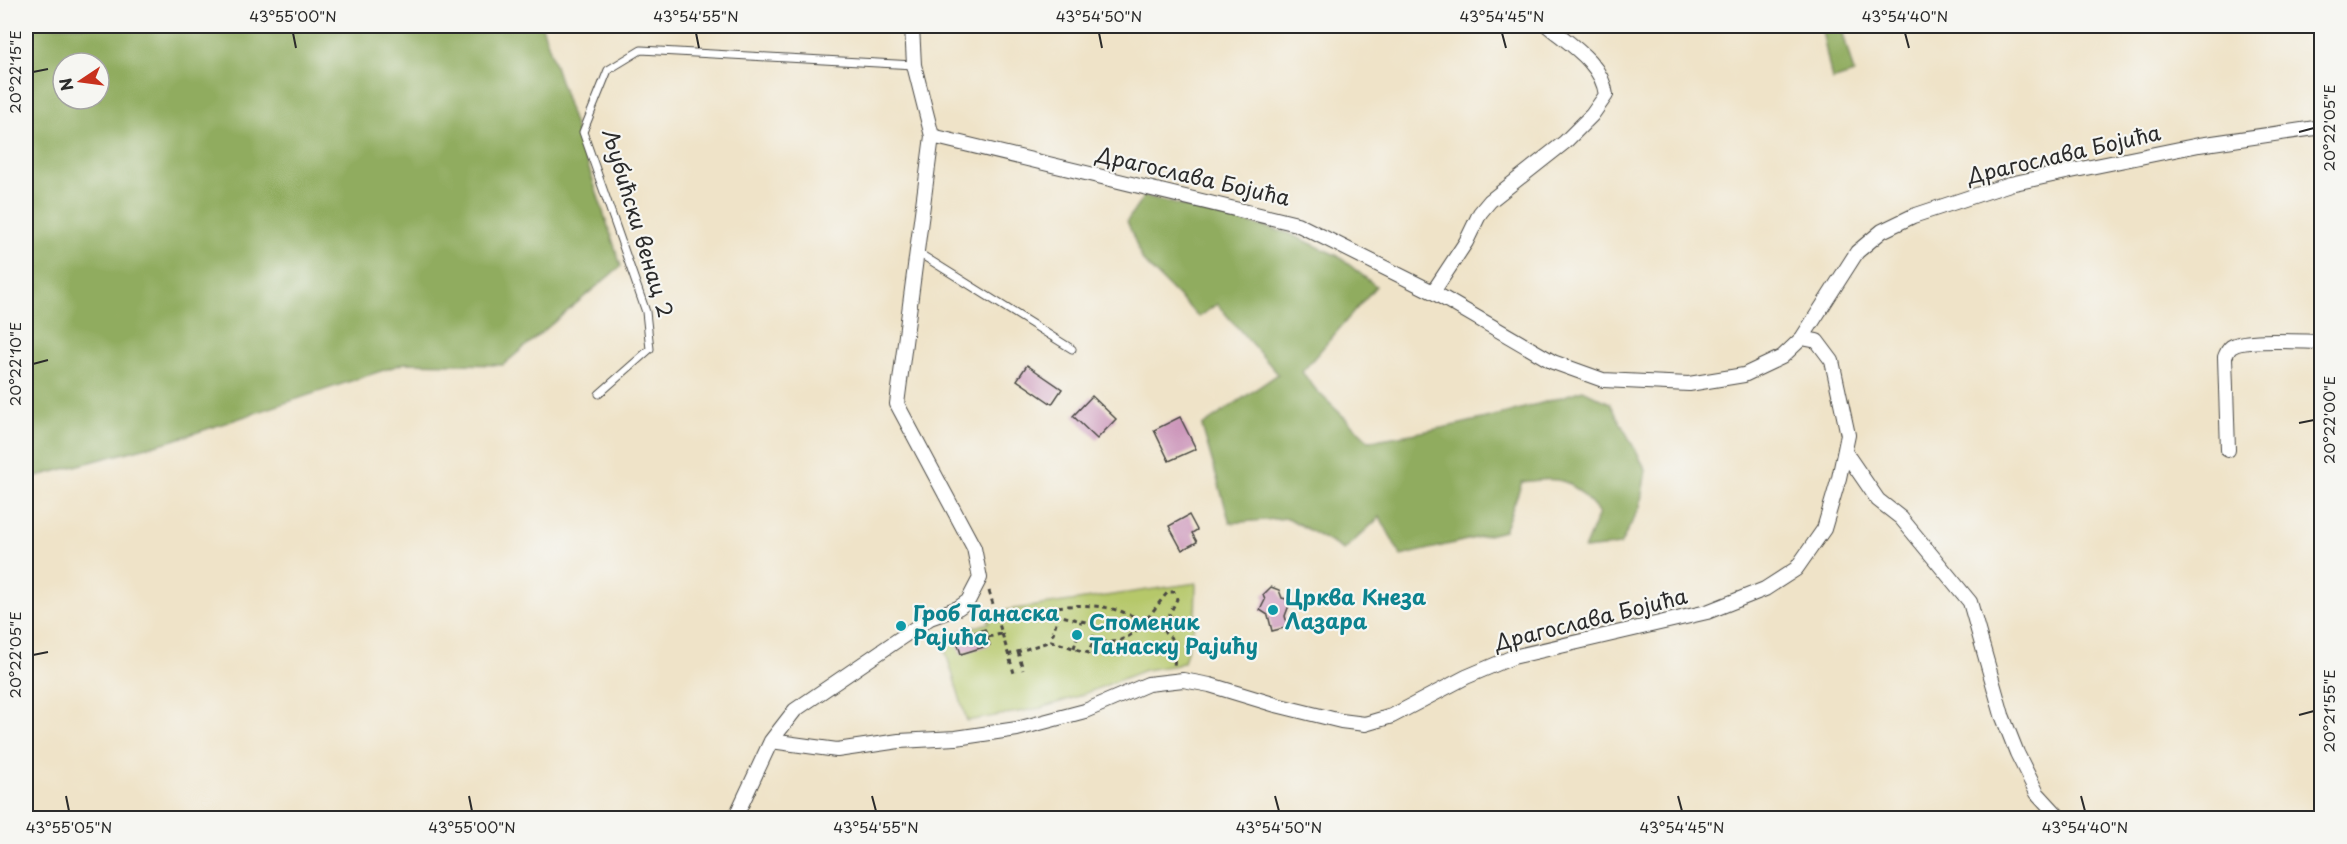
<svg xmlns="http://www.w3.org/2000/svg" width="2347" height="844" font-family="'Playpen Sans',sans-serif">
<rect width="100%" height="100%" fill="#f6f6f2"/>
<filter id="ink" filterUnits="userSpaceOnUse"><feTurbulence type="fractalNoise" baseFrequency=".0167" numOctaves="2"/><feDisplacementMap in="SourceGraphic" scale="12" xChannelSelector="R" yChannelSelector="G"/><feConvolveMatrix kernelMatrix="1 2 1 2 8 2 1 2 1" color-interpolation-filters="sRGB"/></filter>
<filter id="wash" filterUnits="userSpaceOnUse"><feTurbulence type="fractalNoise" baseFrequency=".008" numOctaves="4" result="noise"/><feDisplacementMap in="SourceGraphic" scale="24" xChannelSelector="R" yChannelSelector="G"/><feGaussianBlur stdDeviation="1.35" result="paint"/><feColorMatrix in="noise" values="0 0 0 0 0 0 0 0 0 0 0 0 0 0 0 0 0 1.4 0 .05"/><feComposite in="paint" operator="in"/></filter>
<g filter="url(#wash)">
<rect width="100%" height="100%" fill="#efe3c8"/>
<path fill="#b6c86b" stroke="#707a4b" stroke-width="1.5" d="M1196,583L1195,622L1184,662L1177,665L1145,670L1076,697L1041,708L967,721L941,637L989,623L986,613Z"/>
<path fill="#90ac5f" stroke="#5e6c45" stroke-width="1.5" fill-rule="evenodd" d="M26,26H542L621,266L503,365L405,363L174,440L26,479ZM63,63H99V99H63Z
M1821,26H1841L1854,73L1832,80Z
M1144,196L1288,233L1338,256L1376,286L1302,372L1317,391L1369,441C1441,430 1515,413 1583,390L1610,403L1646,470L1640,507L1620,545L1584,549L1599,513C1570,479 1566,476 1522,482L1504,531L1401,556L1380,517L1344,550L1288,518L1230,523L1202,426L1278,374L1217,304L1199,317L1143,261L1127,221Z"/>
<g id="blocks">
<path fill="#cc95ba" d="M1027,365L1062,389L1052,404L1017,380Z
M1092,396L1116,419L1097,439L1073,416Z
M1180,417L1196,449L1169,461L1154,430Z
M1189,515L1197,530L1192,533L1197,542L1182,550L1169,526Z
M1271,587L1279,590L1282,598L1291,600L1285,616L1288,627L1272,631L1268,615L1260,610L1265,600L1263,595Z
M985,629L990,645L961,654L956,638Z"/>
</g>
</g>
<g filter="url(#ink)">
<use href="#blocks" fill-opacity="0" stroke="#484743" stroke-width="1.5"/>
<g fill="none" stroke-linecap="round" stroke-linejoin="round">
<defs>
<path id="lane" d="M917,252L1072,349
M599,394L650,349L646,312L583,132L608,70L641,50L914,65"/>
<path id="street" d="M932,136L1297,224L1433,292L1553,362L1603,380L1689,384L1744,375L1782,357L1802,338L1857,252L1882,231L1913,216L2010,184L2071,171L2199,145L2322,127
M1433,292L1466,242L1480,213L1490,201L1565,142L1592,115L1606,95C1602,63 1571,45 1548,26
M2228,450L2225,357C2227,353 2228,348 2233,346C2246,338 2303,342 2322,342
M1845,452L1878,500L1901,518L1970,602L2002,715L2017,753L2037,793L2060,818
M771,741L837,750L899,741L956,738L1017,729L1085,711L1148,684L1183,680L1210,685L1276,705L1341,721L1365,724L1392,716L1466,677L1513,657L1707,612L1765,589L1796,569L1824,529L1839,478L1848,435L1832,361L1817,341L1802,338
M735,818L771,741L795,710L930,618L958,608L968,601L980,578L974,548L897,404L932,136L914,65L912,26"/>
</defs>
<use href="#lane" stroke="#484743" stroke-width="9"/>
<use href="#street" stroke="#484743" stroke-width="16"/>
<path stroke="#484743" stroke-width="3" stroke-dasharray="4.5 4.5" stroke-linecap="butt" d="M989,591L1014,673
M1039,610L1058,615
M996,616C1047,609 1099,593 1145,623
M1078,632L1081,621
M988,637L1001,634
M1093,640C1133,651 1146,617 1168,592H1174L1177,599L1163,628L1165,633L1176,642L1174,667
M1074,648L1077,637
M1018,652L1023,670
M1008,655L1051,641L1089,653L1097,625L1058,615L1051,641"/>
<use href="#lane" stroke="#fff" stroke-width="7"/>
<use href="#street" stroke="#fff" stroke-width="14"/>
</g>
</g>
<path fill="none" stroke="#2b2b2b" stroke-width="2" d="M293,33L296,48M696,33L699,48M1099,33L1102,48M1502,33L1506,48M1905,33L1909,48M33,72L48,69M2299,132L2314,128M33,364L48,360M2299,423L2314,420M33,655L48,652M2299,715L2314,711M66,796L69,811M469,796L472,811M872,796L876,811M1275,796L1279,811M1678,796L1682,811M2081,796L2085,811"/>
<g fill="#0f9aa8" stroke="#f6f6f2" stroke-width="2">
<circle cx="1273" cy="610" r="6"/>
<circle cx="901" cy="626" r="6"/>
<circle cx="1077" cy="635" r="6"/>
</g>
<g text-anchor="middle" stroke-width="4.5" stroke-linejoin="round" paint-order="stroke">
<g font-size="21" fill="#2b2b2b" stroke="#f6f6f2">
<text transform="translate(2064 155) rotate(-13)" y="7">Драгослава Бојића</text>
<text transform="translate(1193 177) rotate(13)" y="7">Драгослава Бојића</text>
<text transform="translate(637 223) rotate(73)" y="7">Љубићски венац 2</text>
<text transform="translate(1591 620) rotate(-14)" y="7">Драгослава Бојића</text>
</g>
<g font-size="21" font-weight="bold" fill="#0d838f" stroke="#f6f6f2" text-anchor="start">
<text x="1285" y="605">Црква Кнеза<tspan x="1285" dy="24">Лазара</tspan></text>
<text x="913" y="621">Гроб Танаска<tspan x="913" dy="24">Рајића</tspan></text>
<text x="1089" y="630">Споменик<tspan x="1089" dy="24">Танаску Рајићу</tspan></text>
</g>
</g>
<rect width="2347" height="844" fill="none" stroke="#f6f6f2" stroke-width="66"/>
<g transform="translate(81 81) rotate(257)"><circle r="28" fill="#f6f6f2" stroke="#a5a5a2" stroke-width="1.5"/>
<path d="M0-4.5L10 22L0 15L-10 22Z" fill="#c8321e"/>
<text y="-9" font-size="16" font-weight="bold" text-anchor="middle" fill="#2b2b2b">N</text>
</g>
<rect x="33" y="33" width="2281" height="778" fill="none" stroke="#2b2b2b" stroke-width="2"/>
<g font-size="15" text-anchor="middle" fill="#2b2b2b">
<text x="293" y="22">43°55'00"N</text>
<text x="696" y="22">43°54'55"N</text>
<text x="1099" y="22">43°54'50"N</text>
<text x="1502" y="22">43°54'45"N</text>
<text x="1905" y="22">43°54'40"N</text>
<text transform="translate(16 72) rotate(-90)" y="5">20°22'15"E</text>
<text transform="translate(2330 128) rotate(-90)" y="5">20°22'05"E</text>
<text transform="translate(16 364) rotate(-90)" y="5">20°22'10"E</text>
<text transform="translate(2330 420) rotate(-90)" y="5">20°22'00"E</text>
<text transform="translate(16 655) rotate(-90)" y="5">20°22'05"E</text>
<text transform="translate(2330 711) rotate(-90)" y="5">20°21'55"E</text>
<text x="69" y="833">43°55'05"N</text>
<text x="472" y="833">43°55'00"N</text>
<text x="876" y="833">43°54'55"N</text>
<text x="1279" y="833">43°54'50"N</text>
<text x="1682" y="833">43°54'45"N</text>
<text x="2085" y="833">43°54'40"N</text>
</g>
</svg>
